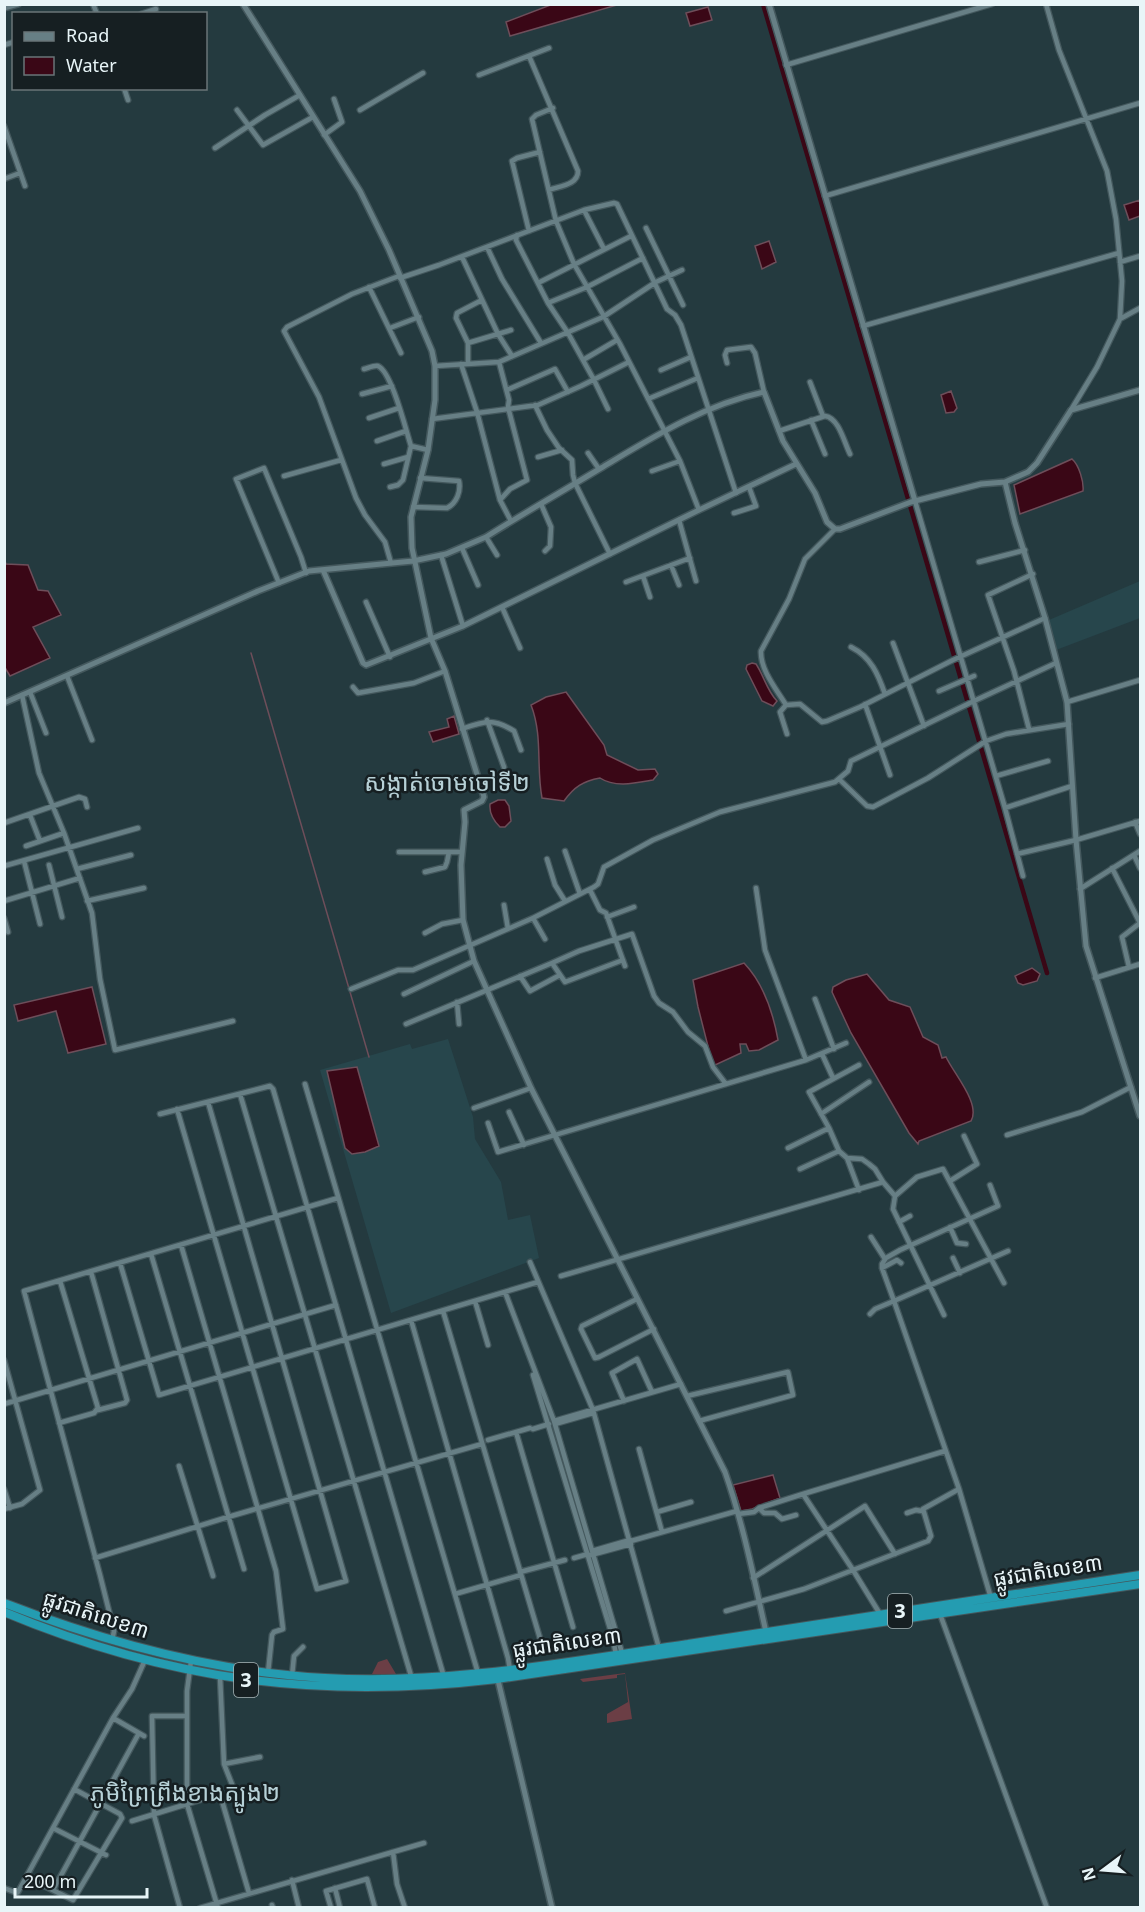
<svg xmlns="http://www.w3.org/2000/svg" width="1145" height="1912" font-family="Georgia,'Noto Sans Khmer',serif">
<rect width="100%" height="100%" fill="#243a3f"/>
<path fill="#27464c" d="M1140,581V618L1056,650L1049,620Z
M448,1039L473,1117L475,1139L501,1182L508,1220L530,1215L539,1258L391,1313L320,1070L410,1044L412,1049Z"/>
<path fill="#6b3e45" d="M387,1659L396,1674H372L378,1662Z
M625,1673L632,1719L607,1723V1714L628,1702L625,1674L617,1675V1678L583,1682L580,1679Z"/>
<path fill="#3a0716" stroke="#6e4e5a" stroke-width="1.5" d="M553,4H617V5L510,36L506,22Z
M708,7L712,20L690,26L686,13Z
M1140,200V216L1129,220L1124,205Z
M769,241L776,262L762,269L755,246Z
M951,391L957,408L954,412L946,413L941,395Z
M1072,459C1079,465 1084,482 1083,491L1020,514L1014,485Z
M4,558L6,564L28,565L38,590L48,591L61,615L33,627L50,658L10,676L4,666Z
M752,663L756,664C764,676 767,691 777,701L773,706L762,701L746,669L747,665Z
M566,692L604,745L607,755L638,770L655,769L658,774L653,780C636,783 615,788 600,778C583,781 574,787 564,801L542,798C536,766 543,736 531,705L546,697Z
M454,716L459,734L433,742L429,732L449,727L447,719Z
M498,800H505L509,806L511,821L505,827H500C494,821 489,813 490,804Z
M744,963C764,984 773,1012 778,1040L759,1050L749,1051L746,1044H740L741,1053L713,1066L698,1007L693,980Z
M1032,968L1040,974L1037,981L1023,985L1018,983L1015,976Z
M867,974L889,1000L910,1007L923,1037L938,1045L942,1058L946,1057C954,1074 981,1104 971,1121L919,1141L918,1144L909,1133L851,1033L832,992L833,987L846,980Z
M92,987L106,1044L68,1053L56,1011L18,1021L14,1005Z
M357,1067L379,1146L365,1152L352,1154L345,1148L327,1071Z
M773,1475L780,1498L752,1509L741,1511L733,1485Z"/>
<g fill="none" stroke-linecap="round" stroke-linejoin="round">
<path stroke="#6e4e5a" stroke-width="1.5" d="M251,653L369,1057"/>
<path stroke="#3a0716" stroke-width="4.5" d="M763,4L1047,973"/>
<defs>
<path id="minor" d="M93,4L97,14
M1046,4L1059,50L1107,171L1116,219L1122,281L1120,319L1097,367L1071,410
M141,14L156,9
M4,45L14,42
M529,56L578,171C578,185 560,186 549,190
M786,65L992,4
M479,75L549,48
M124,88L128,100
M553,108L536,115L532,119L556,221L574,264L620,344L680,461L699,510
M237,110L263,145L313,117
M360,110L423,73
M4,126L25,186
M324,135L342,122L334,99
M215,148L265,115L300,95
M4,179L20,173
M825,196L1140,103
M584,210L604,249
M646,228L683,305
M529,231L512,161L517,158L540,152
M517,235L516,240L548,303L568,333L594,380L608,409
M487,247L502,279L541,343
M462,257L498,334L512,356
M1120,262L1140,256
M400,278L439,265L584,210L614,203L617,204L667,309L675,315L681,325L736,493
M538,283L631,236
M369,287L401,353
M548,303L587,287L643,258
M1120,319L1140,308
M863,326L1119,253
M390,328L419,317
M468,343L511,330
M583,360L617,340
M499,362L509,400L508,407L527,480L510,489L500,500
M468,363V343L456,318L457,313L482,300
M727,363L725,355L727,350L751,347L755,353L764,392
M461,364L477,412L500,500L511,521
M435,366L499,362L603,317L656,282L682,270
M364,369C368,368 375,365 378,366C392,372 406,431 411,446L428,450
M661,370L691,357
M810,382L823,416
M507,390L555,369L568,392
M362,394L392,386
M648,399L698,378
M535,405L547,430L559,448L572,460L573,475L575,483L610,554
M369,418L399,408
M432,419L538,405L581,386L629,362
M811,420L825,454
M779,431L825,416C839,418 844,442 850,454
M377,441L406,431
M588,453L599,469
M538,457L562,450
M384,464L408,457
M652,471L680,461
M284,476L341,460
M390,487L398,485L403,480L411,446
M915,501L1005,808L1072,786
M541,504L551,527L550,546L545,551
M413,507L447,508C457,503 461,491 459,481L420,478
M734,513L756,506L749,487
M679,520L696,581
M486,537L497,555
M462,548L478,585
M441,555L463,626
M979,562L1025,550
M391,563L385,542L365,515L356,498L319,397L284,331L287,327L352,294L399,276
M671,565L679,585
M643,576L650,597
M626,582L690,558
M279,583L236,479L264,468L301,557L306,573
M366,602L390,657
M502,607L520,648
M893,643L924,726
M851,647C871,657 878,674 885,694
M67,676L92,740
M353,687L358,693L414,683L445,671
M939,691L974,676
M30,692L46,733
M22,695L39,773L64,833L92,913L100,979L115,1050L233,1021
M1067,702L1140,680
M865,704L890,775
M786,705C777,690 760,670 761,651L789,599L805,559L835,529
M487,720L504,767
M462,729C485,721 493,718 514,731L521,750
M1029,729L1014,671L988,595L1033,574
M787,734L780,712L786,705L800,704L822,722L827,721L860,707L953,660L1045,618
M996,776L1048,761
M840,780L867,806L873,807L928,778L986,741L1006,734L1069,724
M1005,808L1023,876
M30,815L40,841
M1135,822L1140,834
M4,823L79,797L85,799L87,807
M26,846L64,833
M565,851L580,894
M399,852H462
M1017,854L1076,840L1140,821
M1134,855L1140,868
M547,859L555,885L565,901
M24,861L40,924
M49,865L62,917
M4,866L138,828
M1112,868L1140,923L1122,937L1129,967
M77,869L131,855
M425,872L445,867L447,862L449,852
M756,888L765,950L806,1060
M1080,889L1140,851
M590,890L600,910L606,913L625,966
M4,901L80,878
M87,901L144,888
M504,905L508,929
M607,917L634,907
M4,918L8,932
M533,918L545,939
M425,933L442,924L463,920
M552,963L579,951L632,934L654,996L659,1003L673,1012L688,1032L705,1046L713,1067L726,1084
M520,976L530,991L560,975
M1095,978L1140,964
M351,989L398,970H413L533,918L594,887L598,884L604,867L653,840L720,812L835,782L848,771L851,761L974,701L1056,663
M404,994L474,961
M815,999L834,1049
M457,1002L459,1024
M406,1024L552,963L565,982L623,960
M822,1054L833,1078
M859,1065L809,1092L829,1128L839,1151L847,1158L862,1159L869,1164L875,1169L883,1182
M305,1084L478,1673
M240,1094L412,1679
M474,1108L531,1088
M177,1109L317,1589L346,1581L208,1102
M509,1112L524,1145
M160,1114L270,1086L273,1089L444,1677
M821,1114L869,1082
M488,1123L498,1152L806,1060L846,1043
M1007,1135L1082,1112L1131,1087
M788,1148L829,1128
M847,1158L859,1190
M800,1169L839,1151
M950,1181L977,1164L964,1136
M899,1222L910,1216
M950,1227L957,1243L966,1244
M871,1237L885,1259
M181,1245L276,1571L283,1629L274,1632L272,1635L268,1673
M151,1254L244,1569
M953,1258L960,1273
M530,1262L593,1410L659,1648
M120,1263L159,1395L538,1282
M882,1268L897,1260L901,1263
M91,1272L127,1400L125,1403L98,1410
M561,1276L883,1182L895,1196
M505,1292L554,1421L622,1653
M637,1299L582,1326L581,1329L595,1358L599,1357L654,1329
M475,1301L488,1345
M443,1311L542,1645
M870,1314L875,1309L894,1301L882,1268V1264L886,1258L900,1250L998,1206L990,1185
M944,1315L893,1209L895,1196L917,1177L943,1169L1004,1283
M411,1320L508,1658L510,1670
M4,1360L40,1490L22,1504L4,1509
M533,1375L612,1635L616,1654
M687,1396L788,1372L793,1395L699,1421
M624,1401L612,1373L637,1359L652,1392
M4,1404L336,1305
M554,1421L681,1384
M59,1423L94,1413L98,1408L60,1281
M555,1424L593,1413
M533,1429L549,1424
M516,1432L573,1627
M488,1440L530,1428
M639,1449L662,1532
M179,1466L213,1576
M4,1489L10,1508
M803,1494L945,1451
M759,1508L764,1513H775L782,1519L796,1515
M657,1512L691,1502
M907,1513L916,1510L922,1511
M738,1514L754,1512L759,1508L803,1494L853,1570L880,1614
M631,1541L737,1511
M592,1551L630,1540
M591,1555L631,1544
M95,1558L228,1517L482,1444
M574,1558L588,1554
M520,1572L565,1560
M753,1578L865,1506L895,1554
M455,1594L521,1575
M991,1598L959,1489L894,1301L1008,1251
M726,1611L804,1589L928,1541L931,1536L923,1509L959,1489
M940,1614L1047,1908
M112,1641L114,1631L100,1575L24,1291L338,1198
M191,1661L187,1691V1804L218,1908
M220,1676L224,1764L237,1797
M292,1676L294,1656L303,1647
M113,1718L144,1736
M224,1764L260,1757
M132,1821L213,1796L219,1797L222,1801L249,1893
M53,1828L106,1855
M393,1852L397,1884L405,1908
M26,1877L73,1900L122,1818L120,1814L74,1789
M292,1880L299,1908
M4,1888L17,1893L18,1892L113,1718L132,1689L145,1660
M335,1888L340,1908
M53,1890L139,1733
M272,1905L273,1908
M180,1908L154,1815L152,1716H187
M200,1908L424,1843
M331,1908L326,1891L367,1879L375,1908"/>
<path id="tertiary" d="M243,4L360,191L389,250L432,351L435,366V400L428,450L411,517L412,548L431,638L445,671L484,797L482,801L464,810L465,822L461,865L463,920L474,961L531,1088L725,1472C743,1523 754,1579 766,1632
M769,4L915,501
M4,8L18,4
M1005,482L1015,523L1045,618L1067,702L1076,840L1086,946L1140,1116
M323,570L363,663L366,665L463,626L699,510L796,464
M4,703L258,591L309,571L413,561L446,554L486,537C524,513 563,491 601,468C653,437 704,405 764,392L783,441L815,493L827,522L835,529H840L911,502L981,484L1005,482L1028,472L1037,463L1071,410L1140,390
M497,1676L552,1908"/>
<path id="trunk" d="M4,1603C107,1643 213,1672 325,1678C446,1685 568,1662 688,1644C839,1621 990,1598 1140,1575
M4,1612C169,1681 320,1700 497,1679L1140,1584"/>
</defs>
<use href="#minor" stroke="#44585d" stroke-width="7"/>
<use href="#tertiary" stroke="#44585d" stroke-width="8"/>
<use href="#trunk" stroke="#44585d" stroke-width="10"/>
<use href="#minor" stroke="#677f85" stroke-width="4.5"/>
<use href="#tertiary" stroke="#677f85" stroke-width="5"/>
<use href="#trunk" stroke="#249cb1" stroke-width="8"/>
</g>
<g text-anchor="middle" stroke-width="5" stroke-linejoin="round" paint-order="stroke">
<g fill="#161f22" stroke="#a9b5b8" stroke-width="1.5">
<rect x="888" y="1594" width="24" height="34" rx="4.5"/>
<rect x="234" y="1663" width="24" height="34" rx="4.5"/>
</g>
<g font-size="20" font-weight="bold" fill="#e8f5f8">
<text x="900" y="1618">3</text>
<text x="246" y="1687">3</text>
</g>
<g font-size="21" fill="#e8f5f8" stroke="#161f22">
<text transform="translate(1048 1571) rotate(-9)" y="7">ផ្លូវជាតិលេខ៣</text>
<text transform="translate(96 1615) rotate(18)" y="7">ផ្លូវជាតិលេខ៣</text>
<text transform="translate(567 1643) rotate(-8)" y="7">ផ្លូវជាតិលេខ៣</text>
</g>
<g font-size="24" fill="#b7d1d7" stroke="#161f22">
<text x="447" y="791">សង្កាត់ចោមចៅទី២</text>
<text x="185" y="1801">ភូមិព្រៃព្រីងខាងត្បូង២</text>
</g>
</g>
<rect width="1145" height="1912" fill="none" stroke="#e8f5f8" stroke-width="12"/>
<rect x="12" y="12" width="195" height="78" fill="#161f22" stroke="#6a7578" stroke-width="1.5"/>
<rect x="24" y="32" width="30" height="9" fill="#677f85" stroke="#6a7578" stroke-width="1.5"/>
<text x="66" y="42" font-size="18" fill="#e8f5f8">Road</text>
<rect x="24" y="57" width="30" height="18" fill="#3a0716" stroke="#6a7578" stroke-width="1.5"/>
<text x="66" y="72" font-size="18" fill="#e8f5f8">Water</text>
<g transform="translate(1103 1870) rotate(254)" stroke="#161f22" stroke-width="4.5" paint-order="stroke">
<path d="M0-4.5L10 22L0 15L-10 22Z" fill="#e8f5f8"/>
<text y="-9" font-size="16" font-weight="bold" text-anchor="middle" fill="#e8f5f8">N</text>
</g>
<path d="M15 1888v9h132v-9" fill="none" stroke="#e8f5f8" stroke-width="3"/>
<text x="24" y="1888" font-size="18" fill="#e8f5f8" stroke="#161f22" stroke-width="4.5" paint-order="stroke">200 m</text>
</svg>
